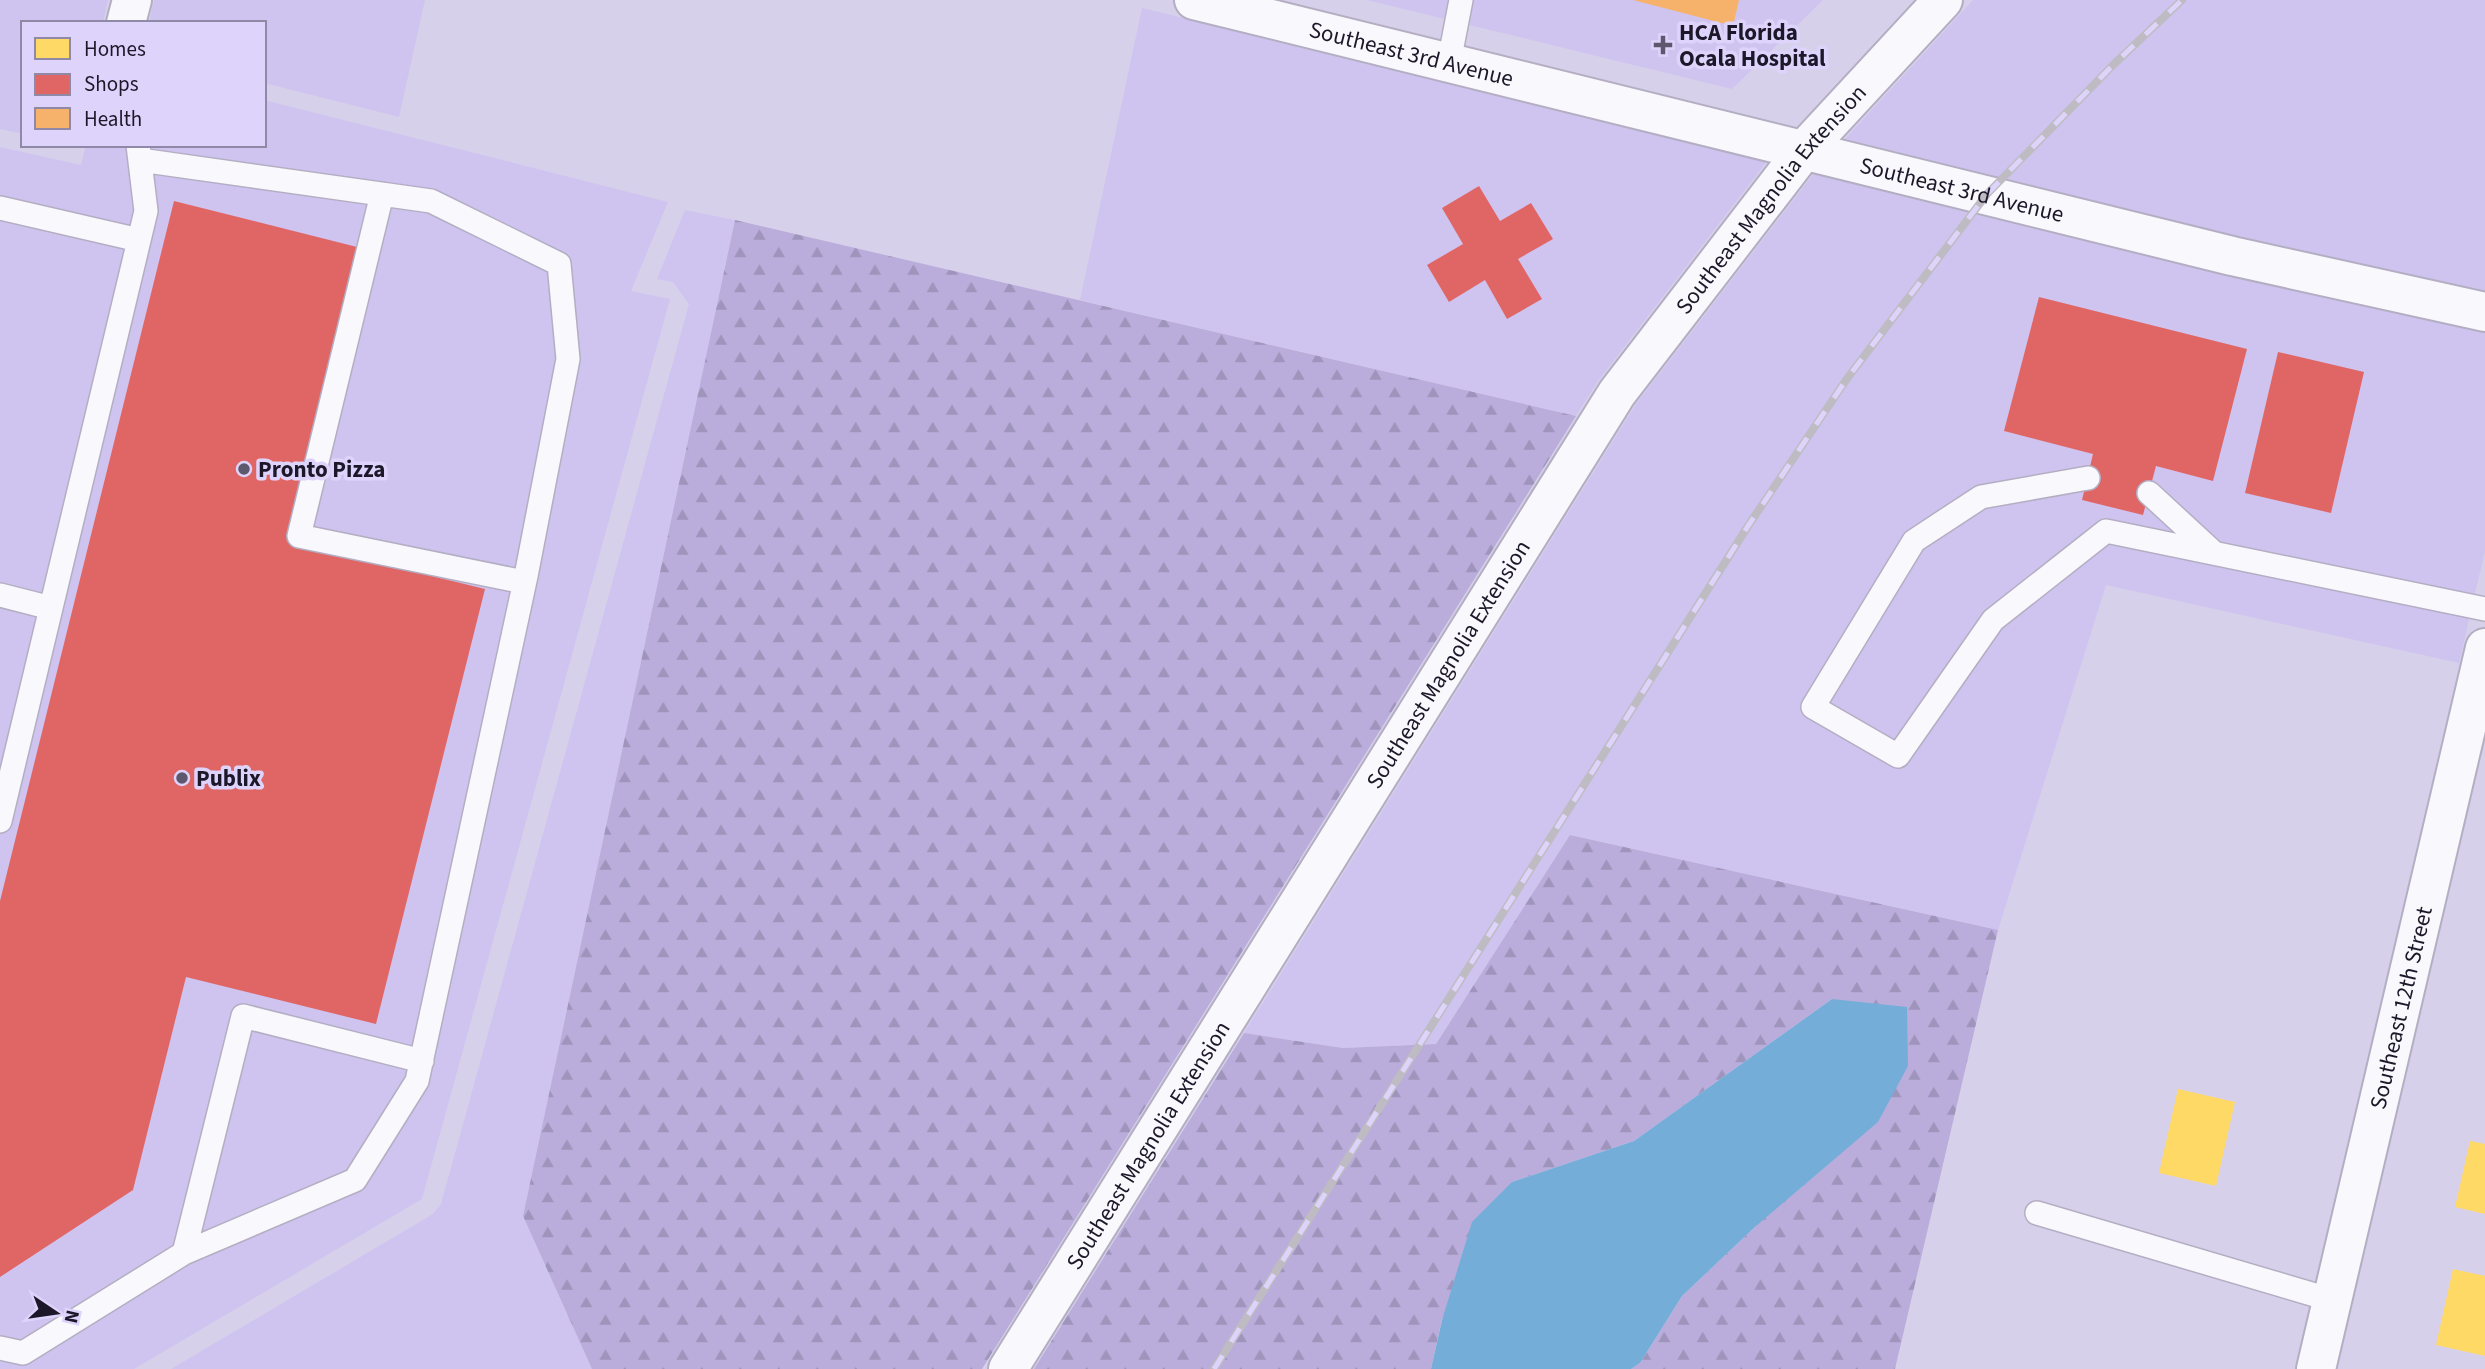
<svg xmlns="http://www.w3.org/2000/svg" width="2485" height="1369" font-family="'Source Sans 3',sans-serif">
<defs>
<pattern id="forest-firs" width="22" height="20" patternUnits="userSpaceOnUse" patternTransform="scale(1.75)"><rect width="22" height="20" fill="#baaddb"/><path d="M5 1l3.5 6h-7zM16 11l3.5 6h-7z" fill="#9f94bc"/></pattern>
</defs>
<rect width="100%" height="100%" fill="#d7d0eb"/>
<path fill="#cfc4ef" d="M0,0H108L103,23H23V134L0,129Z
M154,0H425L399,117L264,83V23H149Z
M1367,0H1823L1732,89Z
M1973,0H2485V292L2237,237L1845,139Z
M1142,8L1444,81L1768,160L1598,381L1576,416L1080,300Z
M264,100L668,202L631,291L670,299L422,1199L134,1369H0V147L81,165L86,145H264Z
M1815,172L2227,275L2485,333V551L2459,663L2106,585L1998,930L1571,835L1436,1044L1343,1048L1244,1033L1636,404Z
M685,210L735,220L523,1216L592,1369H171L433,1214L441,1204L689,304L673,282L657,279Z"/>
<path fill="url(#forest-firs)" d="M735,220L1576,416L982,1369H592L523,1216Z
M1570,835L1998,930L1895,1369H1631L1640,1363L1682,1296L1756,1226L1832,999L1634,1141L1512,1182L1442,1319L1431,1369H1034L1244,1033L1343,1048L1436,1044Z"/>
<path fill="#74aed8" d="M1832,999L1907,1007L1908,1066L1878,1122L1756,1226L1682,1296L1640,1363L1631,1369H1431L1442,1320L1472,1222L1512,1182L1634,1141Z"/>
<path fill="#ffd966" d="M2178,1089L2235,1102L2216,1186L2159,1173Z
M2470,1141L2485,1144V1214L2455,1207Z
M2453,1269L2485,1276V1356L2436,1345Z"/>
<path fill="#e06666" d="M1479,186L1500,221L1531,203L1553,239L1518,259L1542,299L1507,319L1485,280L1449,302L1427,265L1463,244L1442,208Z
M174,201L365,249L293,542L485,589L376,1024L186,977L133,1190L0,1277V901Z
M2039,297L2247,349L2213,481L2156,466L2143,515L2082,500L2093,454L2004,431Z
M2278,352L2364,372L2331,513L2245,493Z"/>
<path fill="#f6b26b" d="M1633,0H1739L1733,26Z"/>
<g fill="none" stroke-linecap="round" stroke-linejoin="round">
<defs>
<path id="service" d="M1449,62L1461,0
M382,194L299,536L524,582
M0,208L139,240
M2088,478L1981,497L1914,541L1813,707L1898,756L1993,620L2106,531L2485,609
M2149,493L2213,552
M0,595L51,608
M0,821L146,211L138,145
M2037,1213L2332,1300
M184,1253L243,1016L422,1061
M0,1348L23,1353L184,1253L355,1180L417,1081L526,576L568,359L559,264L431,201L140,160"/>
<g id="minor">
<path d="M126,23L132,0"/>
<path id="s1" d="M2316,1369L2485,648"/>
</g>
<g id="tertiary">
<path id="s2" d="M1194,0L2232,256L2485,312"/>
</g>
<g id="secondary">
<path id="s3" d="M1008,1369L1617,393L1805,149L1943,0"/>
</g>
</defs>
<use href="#service" stroke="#b4aec3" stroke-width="26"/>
<use href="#minor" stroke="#b4aec3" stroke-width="42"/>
<use href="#tertiary" stroke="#b4aec3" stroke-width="42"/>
<use href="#secondary" stroke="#b4aec3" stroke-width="42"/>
<use href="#service" stroke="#f9f8fc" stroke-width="23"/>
<use href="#minor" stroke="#f9f8fc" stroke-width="38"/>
<use href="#tertiary" stroke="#f9f8fc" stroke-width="38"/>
<use href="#secondary" stroke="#f9f8fc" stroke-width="38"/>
<defs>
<path id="rail" d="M1214,1369L1748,526L1846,380L1987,194L2113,65L2182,0"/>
</defs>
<use href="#rail" stroke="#bebcc2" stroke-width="8"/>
<use href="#rail" stroke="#ded4fb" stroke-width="5" stroke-dasharray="16" stroke-linecap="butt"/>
</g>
<g fill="#5d586d" stroke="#ded4fb" stroke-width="2.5">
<path d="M1659.5 34.5h7v7h7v7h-7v7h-7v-7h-7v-7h7z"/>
<circle cx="244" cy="469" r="7"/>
<circle cx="182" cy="778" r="7"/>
</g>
<g text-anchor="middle" stroke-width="7" stroke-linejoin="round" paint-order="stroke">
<g font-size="23" font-weight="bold" fill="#1c1729" stroke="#ded4fb" text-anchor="start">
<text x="1679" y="40">HCA Florida<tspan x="1679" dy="26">Ocala Hospital</tspan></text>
<text x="258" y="477">Pronto Pizza</text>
<text x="196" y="786">Publix</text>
</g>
<g font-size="23" fill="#1c1729" stroke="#ded4fb">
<text dy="8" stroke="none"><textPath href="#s2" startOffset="224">Southeast 3rd Avenue</textPath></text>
<text dy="8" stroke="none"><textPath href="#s2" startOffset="791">Southeast 3rd Avenue</textPath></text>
<text dy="8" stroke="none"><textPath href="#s3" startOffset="1398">Southeast Magnolia Extension</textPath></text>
<text dy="8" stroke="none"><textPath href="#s3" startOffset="831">Southeast Magnolia Extension</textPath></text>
<text dy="8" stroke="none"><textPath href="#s1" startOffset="371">Southeast 12th Street</textPath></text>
<text dy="8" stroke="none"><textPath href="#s3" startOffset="264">Southeast Magnolia Extension</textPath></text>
</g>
</g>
<rect x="21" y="21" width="245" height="126" fill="#ded4fb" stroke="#9088a7" stroke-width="2"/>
<rect x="35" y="38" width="35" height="21" fill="#ffd966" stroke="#9088a7" stroke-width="2"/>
<text x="84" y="56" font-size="21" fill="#1c1729">Homes</text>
<rect x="35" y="74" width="35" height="21" fill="#e06666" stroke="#9088a7" stroke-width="2"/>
<text x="84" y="91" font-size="21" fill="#1c1729">Shops</text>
<rect x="35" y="108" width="35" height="21" fill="#f6b26b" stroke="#9088a7" stroke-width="2"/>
<text x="84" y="126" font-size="21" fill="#1c1729">Health</text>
<g transform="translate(56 1313) rotate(103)" stroke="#ded4fb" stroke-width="5" paint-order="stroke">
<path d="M0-5L12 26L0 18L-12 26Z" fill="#1c1729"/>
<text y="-10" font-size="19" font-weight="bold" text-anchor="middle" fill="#1c1729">N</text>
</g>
</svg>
